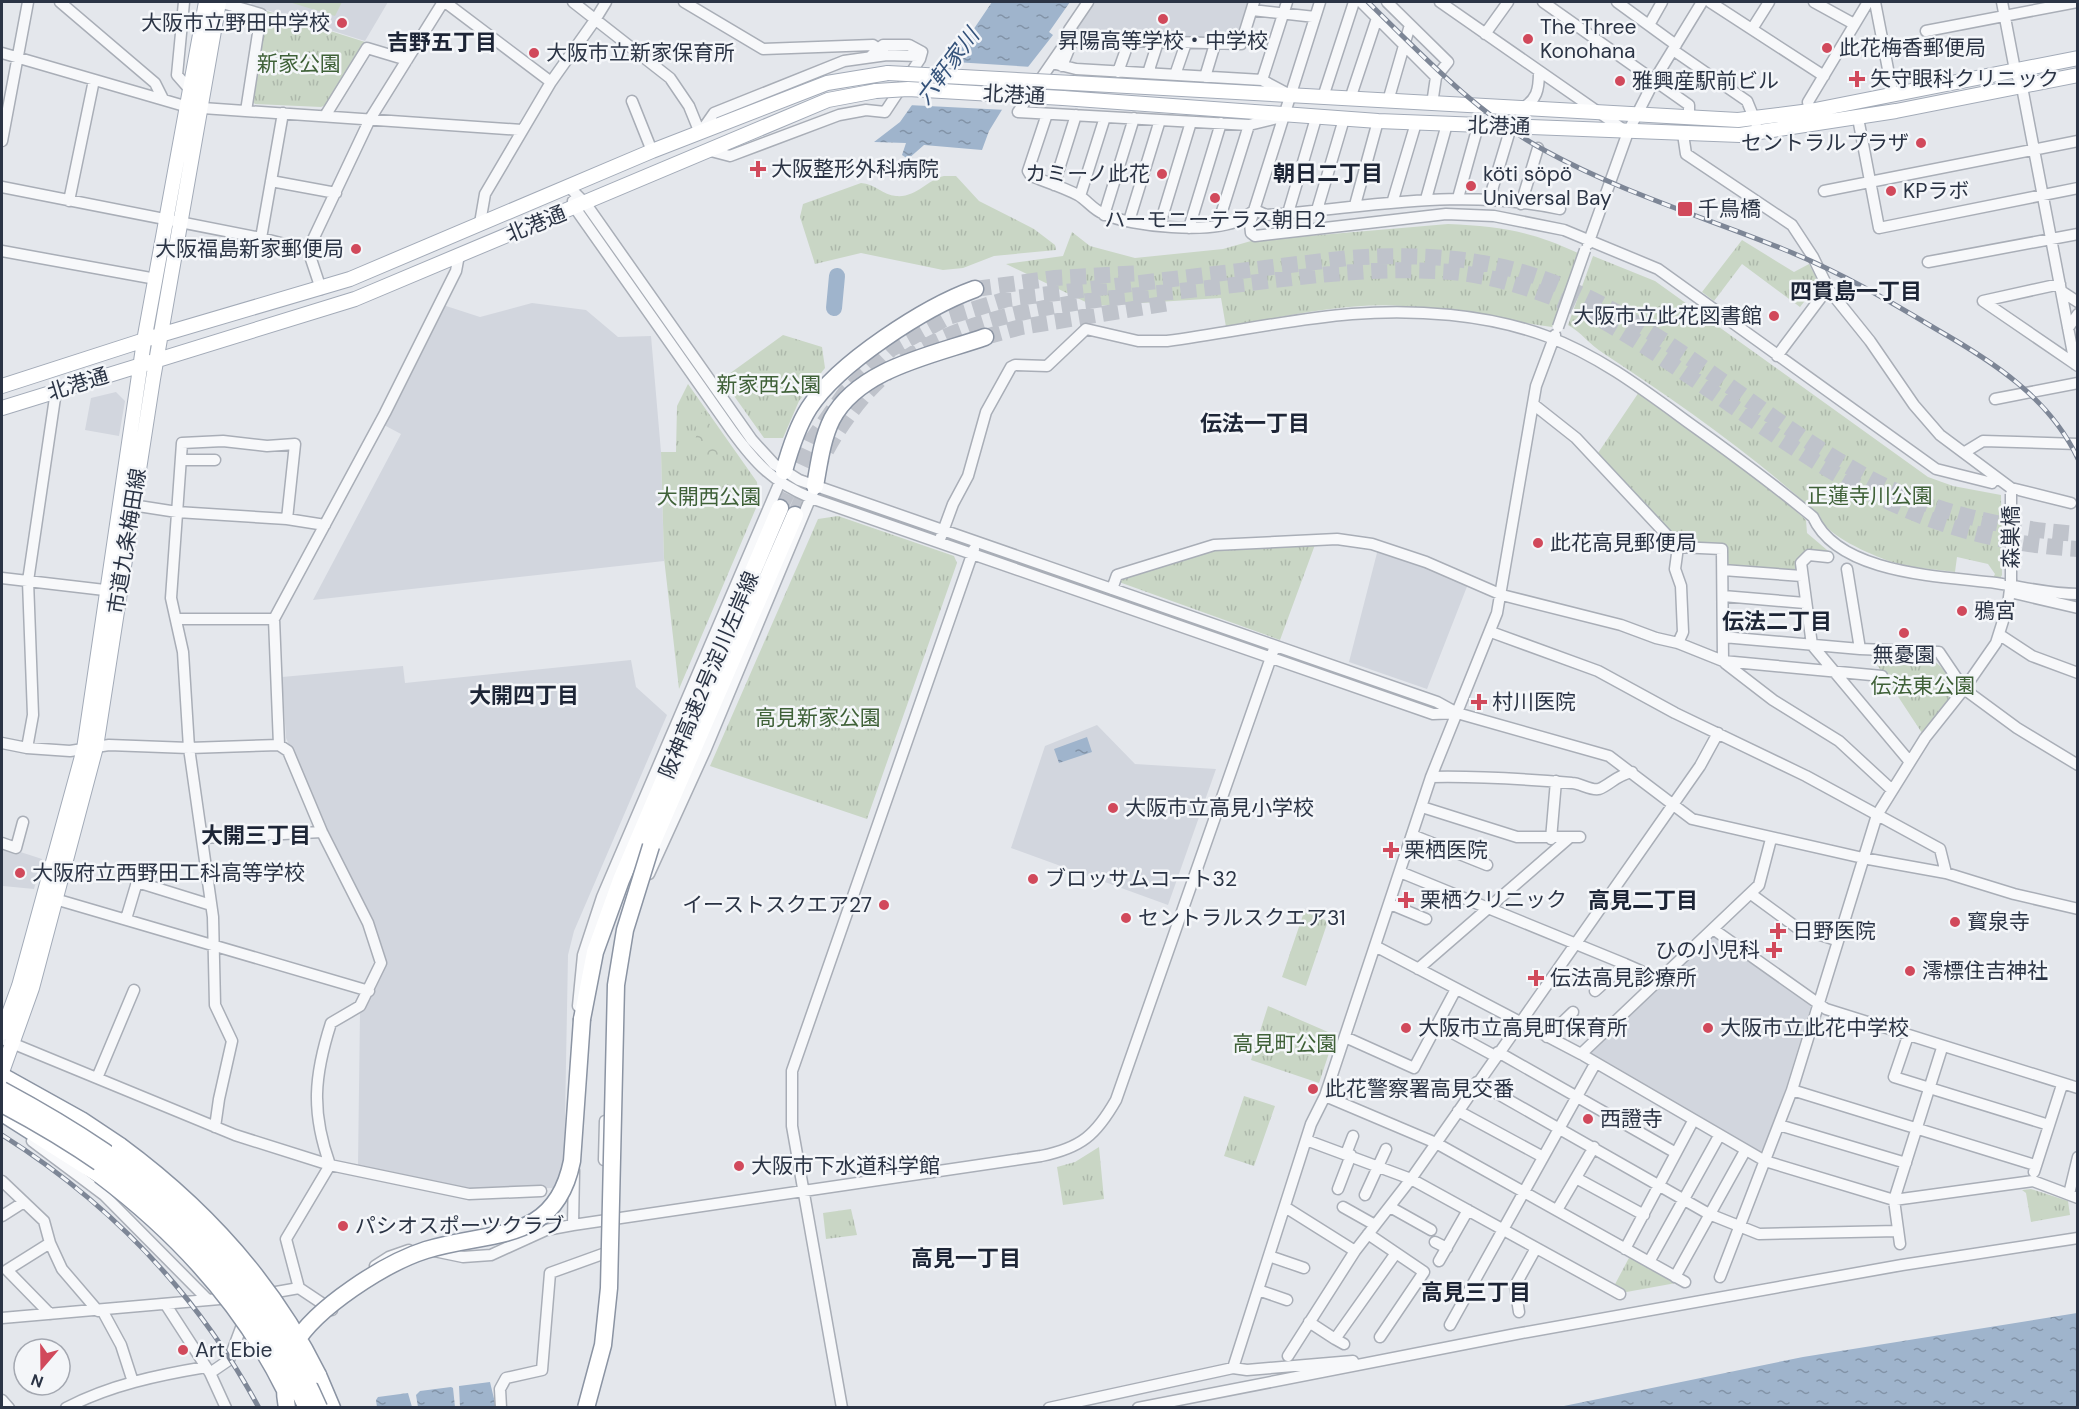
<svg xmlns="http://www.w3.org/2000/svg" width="2079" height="1409" font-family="'DM Sans','Noto Sans JP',sans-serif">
<defs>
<pattern id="grass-tufts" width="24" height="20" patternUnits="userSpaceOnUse" patternTransform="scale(1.5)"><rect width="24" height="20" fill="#c9d6c5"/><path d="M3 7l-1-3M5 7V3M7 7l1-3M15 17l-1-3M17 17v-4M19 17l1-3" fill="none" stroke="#adb8ab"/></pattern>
<pattern id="forest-crowns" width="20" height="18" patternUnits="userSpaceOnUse" patternTransform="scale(1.5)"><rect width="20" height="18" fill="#c9d6c5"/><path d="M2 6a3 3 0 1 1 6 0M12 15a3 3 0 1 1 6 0" fill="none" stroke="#adb8ab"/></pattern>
<pattern id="water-ripples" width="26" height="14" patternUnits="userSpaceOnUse" patternTransform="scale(1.5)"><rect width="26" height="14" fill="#9fb4cc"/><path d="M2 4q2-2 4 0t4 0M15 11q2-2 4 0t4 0" fill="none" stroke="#8293a7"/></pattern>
</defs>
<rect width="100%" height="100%" fill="#e4e7ec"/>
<path fill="#d2d6de" d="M252,2H388L365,41L251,5Z
M1095,2H1248L1237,38L1233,39L1071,36Z
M532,303L586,310L618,337L651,336L661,452L664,561L313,600L401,434L384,425L443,305L480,317Z
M116,392L125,401L119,436L85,430L91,398Z
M1378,549L1468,584L1427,689L1349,662Z
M631,660L636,687L667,715L574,931L568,955L564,1173L557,1188L460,1189L358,1166L360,1011L380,979L385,964L286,738L282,677L403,666L405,683Z
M1097,725L1135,764L1216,769L1168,905L1011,848L1045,746Z
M2,846L42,859L34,889L3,886L2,893Z
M1711,936H1721L1809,1001L1811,1006L1775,1123L1763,1150L1758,1152L1589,1055L1588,1051Z"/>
<path fill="url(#grass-tufts)" d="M267,11L365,42L326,105L321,107L255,104L251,100Z
M944,176H956L979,201L1034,229L1055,245L1056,250L994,256L963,268L943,270L861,253L815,264L800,217L803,204L861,183C875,184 883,195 896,196C916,198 927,180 944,176Z
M1448,224C1499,226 1531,231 1578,253L1552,327C1502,320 1453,309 1403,306C1344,302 1284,317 1226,327L1221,298L1094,306L1006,264L1063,256L1072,232L1090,246L1135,258L1223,249L1251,241Z
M1742,240L1794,272L1809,264L1819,283L1800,307L1742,264L1714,301L1702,292Z
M1593,256L1655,281L1928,477L1953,486L2001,495L2002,575L1999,580L1993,578L1995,574L1988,564L1957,557L1955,572C1933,569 1910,568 1889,561C1872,555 1824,535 1820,516C1754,456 1678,402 1603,353C1590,345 1581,332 1568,325Z
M783,335L822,347L825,368L799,401L783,438H764L722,379Z
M688,384L757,482L759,501L679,689L664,558L661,452H676L677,406Z
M1639,392L1768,487L1806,520L1807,533L1833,555L1806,553L1796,572L1727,568L1725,547L1683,544L1596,456Z
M838,516L954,556L957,563L867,819L710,766L818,519Z
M1316,542L1280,640L1119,582L1120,578L1217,547Z
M1870,654L1929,658C1940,664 1955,679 1954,692L1922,733Z
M1304,912L1328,921L1306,986L1282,977Z
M1268,1006L1335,1035L1319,1083L1251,1060Z
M1244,1096L1275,1106L1254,1166L1224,1156Z
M1099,1147L1104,1199L1063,1205L1057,1167L1075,1162Z
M2031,1189L2068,1201L2070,1215L2031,1222L2026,1193L2022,1190Z
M851,1209L857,1235L826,1239L823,1213Z
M1630,1256L1676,1283L1621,1293L1613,1288Z"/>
<path fill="url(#forest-crowns)" d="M701,412L728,450L719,458L708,455L699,459L693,453L697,431L693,418Z"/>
<path fill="#c9d6c5" d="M289,2H342L335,16Z"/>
<path fill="url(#water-ripples)" d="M992,2H1070L1049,32L1053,35L1028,67L989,131L982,150L924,145L908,159L902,155L906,143L874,142L900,122L960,37L967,39Z
M1087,737L1092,752L1059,763L1054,749Z
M2077,1313V1407H1559L1803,1357Z
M490,1382L496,1407H460L459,1386Z
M451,1387L453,1388L455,1407H418L416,1395L420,1391Z
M408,1393L412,1407H377L376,1400L378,1397Z"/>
<path fill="#e4e7ec" d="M939,61L1032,67L1007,110L908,105Z"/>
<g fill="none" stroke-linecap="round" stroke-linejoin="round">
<path stroke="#9fb4cc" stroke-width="16" d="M834,308L837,276"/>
<path stroke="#bfc3cb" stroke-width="16" stroke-dasharray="16 8" stroke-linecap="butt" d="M975,289L1055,278L1141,273
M985,337L1021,327L1170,303
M780,508L812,440L845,393L891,349L948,317L1007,299L1348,258C1421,253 1493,257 1562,286C1675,332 1765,423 1873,480C1936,513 2006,529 2078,534
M795,515C820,457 849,400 901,362C983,302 1118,299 1216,287C1288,279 1361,267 1434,271C1475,272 1516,283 1554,298C1606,318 1652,351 1698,382C1827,471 1914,539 2078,549"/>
<defs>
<path id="minor" d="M60,2L155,83L163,99
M184,2L177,75L191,91
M219,2L261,14L246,111
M445,2L551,82
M573,2L670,78L689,106L700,133
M684,2L763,49L873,45L884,53
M1320,2L1250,223L1251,233L1255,236L1446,214L1494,216L1564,230L1658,269L1936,469L1992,483L1996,477
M1361,2L1436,77
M1387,2L1448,62L1436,77L1432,104
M1440,2L1627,132
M1543,2L1689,105V118
M1617,2L1676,45
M1710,2L1824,76
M1814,2L1854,24
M1875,2L1893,95
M2002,2L2015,70L2022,87L2075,364
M1252,10L1315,17
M1649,25L1662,2
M1752,29L1769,2
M1926,31L2077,2
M1485,34L1508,2
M1673,50L1747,101L1756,123
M2,53L188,107L522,130
M1052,63L1076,69L1262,80L1288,94
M1062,66L1073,39L1241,44L1254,2
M1118,72L1129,41
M1148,73L1158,42
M1175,75L1186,43
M1205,77L1215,44
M1262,80L1287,2
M1323,97L1354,2
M1350,99L1377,18
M632,101L652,151
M1388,101L1410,25
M1521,109C1537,100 1539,90 1539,72
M1810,111L1808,102L1868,2
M1018,112L1249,125L1285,116
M1018,112L1062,48L1069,30L1088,2
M1047,114L1028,171L1031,176C1046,182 1063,187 1078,195C1087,200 1093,210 1104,214C1132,227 1211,234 1240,220C1245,218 1250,213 1255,210L1266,215C1367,208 1458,187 1560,209
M325,116L367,48L407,60
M1858,118L1879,228L2078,188
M700,133L714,113L844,61L887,55L918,56L920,59
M1683,134L1686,154L1792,225L1813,257L1829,290L1870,341L1914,405L1940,435L2011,488L2071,503
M2,141L28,2
M707,150L730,156L839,115L866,110L885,112L920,59L922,52L909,45H883L870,57
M271,181L336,193
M1054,185L1076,115
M2,187L261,238L308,250
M569,187L586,204L752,440L774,464L799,480L1437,702L1457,713L1609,756L1692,819L1863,858L1946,873L2014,894L2078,909
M1824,191L2078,141
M1080,196L1105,117
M1458,198L1478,126
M1426,199L1447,124
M1393,200L1416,123
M1489,200L1511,127
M69,201L94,80
M573,201L575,208L732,431C756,464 773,482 811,498L1433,714L1457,713
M1521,204L1538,148
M1355,205L1378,121
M1317,210L1344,119
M1288,213L1316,118
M1104,215L1134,118
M1129,221L1160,120
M480,223L485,194L551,82L595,20L606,2
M1160,224L1191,122
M1218,224L1249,125
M1189,228L1221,123
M261,238L283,113
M1588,244L1628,132L1655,79L1702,2
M2,251L156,279
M1928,262L2078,234
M2060,284L1983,301L2078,366
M321,289L308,250L370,119L443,2
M2061,291L2078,302
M2068,328L2078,314
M1777,356L1825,292L1829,290
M1995,399L2078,383
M1533,404L1576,438L1678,547L1675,569L1681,586L1683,632L1678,643
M1965,452L1983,441L2078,444
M181,460H215
M132,505L177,512L287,519L325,525
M939,542L953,504L968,476L986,412L1011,367L1015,365L1047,366L1086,329L1138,341H1167C1229,333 1290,319 1352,314C1415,309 1486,314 1546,336C1598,355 1644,390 1689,423C1731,453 1773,484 1813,517C1839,575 1943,576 1996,583C2023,587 2049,594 2078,594
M1678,547L1722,549L1723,661
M1828,557L1809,555L1801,563L1812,645L1910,762
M1847,569L1860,649
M1723,570L1802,576
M2,578L113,591
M1112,589L1117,575L1214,545L1337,539L1372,544L1426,562L1502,595L1621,625L1656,638L1678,643L1723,661L1882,676
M2014,593L2078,608
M1723,596L1805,603
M176,619H274
M1491,632L1598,671L1675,713L1806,776L1940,849L1946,873
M2000,635L2032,656L2078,673
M1723,637L1860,649L1939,652L1964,689L2017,728L2078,765
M1725,663L1773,700L1839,741L1891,789
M2,743L27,748L70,751L109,745L189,748L279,745L288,751L322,832L368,923L381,963L360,1006L331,1023C314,1076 311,1112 330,1165
M279,745L274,619L385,413L456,271L459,255
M27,748L33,715L28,581L56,391
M1431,777C1478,776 1525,779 1572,783C1580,783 1591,791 1599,789C1610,785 1615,776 1632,772
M1422,807L1517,837H1580
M1412,835L1487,865
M202,838L322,832
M1551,839L1556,781
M2,843L16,848L23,822
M1400,872L1625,964L1641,971L1656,983
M649,874L705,751L813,492
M1751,894L1796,927L1836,940
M55,899L369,991
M1390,904L1426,919
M126,919L137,882L211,905
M1713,929L1826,1009L2078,1088
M1375,946L1581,1054L1765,1161L1894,1200L2033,1181L2078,1198
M1418,969L1569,838
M1595,991L1625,964
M578,1006L583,955L602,897L782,477
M1438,1025L1495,1056
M1908,1036L1894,1077L2049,1125
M1345,1037L1414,1068L1456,989
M1547,1037L1573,1012
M2,1039L235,1135L330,1165L469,1194L541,1191
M1498,1052L1676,1153
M1581,1054L1759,885L1771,839
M97,1078L134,990
M1477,1082L1709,1214L1759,1234L1898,1231
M1792,1090L2035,1165
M1325,1096L1436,1143L1685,1282
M1458,1111L1543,1157
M1779,1125L1906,1163
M215,1127L219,1099L232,1041L215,1005L213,917L189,748L183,652L171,598L182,443L223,441L267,446L295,444L287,519
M1306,1140L1411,1179L1620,1294
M32,1141L104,1195L208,1300
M1346,1154L1353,1136
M604,1160L605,1121
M330,1165L286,1239L299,1288L332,1310
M2034,1172L2061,1088L2064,1085
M1576,1178L1644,1215
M2,1181L44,1221L50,1243L62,1269L98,1311
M1338,1189L1351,1155
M2069,1194L2078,1157
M1365,1195L1386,1149
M1285,1207L1355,1251
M1343,1207L1375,1225
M1390,1207L1431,1230
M1557,1210L1594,1147
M2,1216L24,1202
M573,1225L574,1171
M1368,1234L1424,1272L1380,1337
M1435,1242L1447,1248
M50,1243L7,1270L50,1314
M1900,1244L1894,1200L1942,1048
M1625,1249L1693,1121
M434,1251L463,1257L491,1255L546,1230L573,1225L1041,1156C1081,1148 1096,1135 1116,1100L1275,646
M1269,1256L1304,1268
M1439,1261L1468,1210
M1649,1262L1719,1136
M375,1266L389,1257L409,1250
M1675,1277L1745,1151
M1720,1277L1792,1090L1877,815L1925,738L1964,689L1996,643L2008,605L2011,581
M1258,1290L1287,1300
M265,1294L299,1288
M166,1305L210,1373L226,1408
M102,1310L121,1345L133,1382
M1519,1312L1515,1286L1536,1248
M2,1318L231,1298
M1309,1322L1335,1339
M1450,1325L1595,1064
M1344,1344L1335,1339L1396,1253
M1288,1356L1355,1251L1411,1179L1700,766L1718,733
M1233,1368L1311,1124L1325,1096L1431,777L1497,613L1536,386L1555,335
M210,1373L229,1360L245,1317
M2,1400L9,1408
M66,1408C110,1385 158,1375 206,1367
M501,1408L500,1389L506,1378L542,1370L550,1273L611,1251V1248
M842,1408L792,1126V1071L974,549
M1049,1408L1233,1368L1247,1370L1353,1361
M1138,1408L1516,1334L1902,1265L2078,1238"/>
<path id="major" d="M1073,83L1738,120L1810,111L2078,58
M1063,98L1378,121L1740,135L1896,111L2078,75
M2,386L160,335L350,279L652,151L827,83L888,73
M2,408L355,299L828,100L876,91
M2,1033L19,986L84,749L144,341L206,2
M2,1072L32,988L96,747L153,379L219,2"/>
<path id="highway" d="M784,471C790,449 797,427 809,408C838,363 925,307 975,289
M815,486C819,464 822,439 832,419C859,368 934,355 985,337
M651,846L795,515
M582,1019L595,952L621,880L780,508
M2,1076L81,1120L120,1146
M7,1116L100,1175
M318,1375L332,1408"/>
</defs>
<use href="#minor" stroke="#a9aeb7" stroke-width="13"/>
<use href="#major" stroke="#a3abb8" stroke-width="16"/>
<use href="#highway" stroke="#8b94a3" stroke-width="19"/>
<use href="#minor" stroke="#f7f8fa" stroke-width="10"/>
<use href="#major" stroke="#fff" stroke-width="14"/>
<use href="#highway" stroke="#fff" stroke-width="16"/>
<defs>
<path id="rail" d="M1368,2C1423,56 1476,113 1544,150C1620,192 1704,217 1783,249C1838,271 1886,299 1936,329C1992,361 2050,398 2078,459
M2,1135C110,1203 198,1295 259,1408"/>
</defs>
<use href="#rail" stroke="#7d8696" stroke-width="5"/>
<use href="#rail" stroke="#f4f6f9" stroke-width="3" stroke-dasharray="9" stroke-linecap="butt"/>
<defs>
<path id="minor-bridge" d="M1558,327L1585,250
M2011,494V581"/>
<path id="major-bridge" d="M888,73L1073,83
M876,91L908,89L1063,98"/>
<path id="highway-bridge" d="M2,1090C149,1169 250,1252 319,1408
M2,1104C140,1177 240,1262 307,1408
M120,1146C203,1207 272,1282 318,1375
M100,1175C177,1233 242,1303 285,1390
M287,1408C283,1386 284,1365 294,1345C315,1308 385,1263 426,1250C490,1230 555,1245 572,1161L582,1019
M586,1408L603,1345L609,1288L616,985L625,930L651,846"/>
</defs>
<use href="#minor-bridge" stroke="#a9aeb7" stroke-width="13" stroke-linecap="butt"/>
<use href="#major-bridge" stroke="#a3abb8" stroke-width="16" stroke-linecap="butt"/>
<use href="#highway-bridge" stroke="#8b94a3" stroke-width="19" stroke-linecap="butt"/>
<use href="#minor-bridge" stroke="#f7f8fa" stroke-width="10"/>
<use href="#major-bridge" stroke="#fff" stroke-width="14"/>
<use href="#highway-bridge" stroke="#fff" stroke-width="16"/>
</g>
<g fill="#d1495b" stroke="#f4f6f9" stroke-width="2">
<circle cx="1163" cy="19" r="6"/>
<circle cx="342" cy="23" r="6"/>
<circle cx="1528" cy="39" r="6"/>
<circle cx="1827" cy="48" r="6"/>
<circle cx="534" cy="53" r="6"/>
<path d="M1854 70h6v6h6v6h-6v6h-6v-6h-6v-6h6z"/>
<circle cx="1620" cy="81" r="6"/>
<circle cx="1921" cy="143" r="6"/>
<path d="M755 160h6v6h6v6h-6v6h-6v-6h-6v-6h6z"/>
<circle cx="1162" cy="174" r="6"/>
<circle cx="1471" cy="186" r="6"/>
<circle cx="1891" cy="191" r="6"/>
<circle cx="1215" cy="198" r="6"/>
<rect x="1677" y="201" width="16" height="16" rx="3"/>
<circle cx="356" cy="249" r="6"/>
<circle cx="1774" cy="316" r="6"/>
<circle cx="1538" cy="543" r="6"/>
<circle cx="1962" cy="611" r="6"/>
<circle cx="1904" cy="633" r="6"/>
<path d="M1476 693h6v6h6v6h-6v6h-6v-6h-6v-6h6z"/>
<circle cx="1113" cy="808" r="6"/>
<path d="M1388 841h6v6h6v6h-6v6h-6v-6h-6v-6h6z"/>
<circle cx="20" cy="873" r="6"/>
<circle cx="1033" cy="879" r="6"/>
<path d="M1403 891h6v6h6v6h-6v6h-6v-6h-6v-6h6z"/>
<circle cx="884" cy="905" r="6"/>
<circle cx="1126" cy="918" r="6"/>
<circle cx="1955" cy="922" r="6"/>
<path d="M1775 922h6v6h6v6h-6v6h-6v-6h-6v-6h6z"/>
<path d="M1771 941h6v6h6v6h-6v6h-6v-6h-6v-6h6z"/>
<circle cx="1910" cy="971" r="6"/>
<path d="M1533 969h6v6h6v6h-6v6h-6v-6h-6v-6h6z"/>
<circle cx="1406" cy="1028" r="6"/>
<circle cx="1708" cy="1028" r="6"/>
<circle cx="1313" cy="1089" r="6"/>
<circle cx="1588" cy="1119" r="6"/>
<circle cx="739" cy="1166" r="6"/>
<circle cx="343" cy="1226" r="6"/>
<circle cx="183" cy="1350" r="6"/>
</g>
<g text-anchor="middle" stroke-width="5" stroke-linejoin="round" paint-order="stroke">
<g font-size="21" fill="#2b3445" stroke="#f4f6f9" text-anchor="start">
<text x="330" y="30" text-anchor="end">大阪市立野田中学校</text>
<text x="1540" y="34">The Three<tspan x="1540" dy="24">Konohana</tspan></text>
<text x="1163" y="48" text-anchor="middle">昇陽高等学校・中学校</text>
<text x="1839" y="55">此花梅香郵便局</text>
<text x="546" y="60">大阪市立新家保育所</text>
<text x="1870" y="86">矢守眼科クリニック</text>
<text x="1632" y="88">雅興産駅前ビル</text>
<text x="1909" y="150" text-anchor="end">セントラルプラザ</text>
<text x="771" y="176">大阪整形外科病院</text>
<text x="1150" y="181" text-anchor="end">カミーノ此花</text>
<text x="1483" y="181">köti söpö<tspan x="1483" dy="24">Universal Bay</tspan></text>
<text x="1903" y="198">KPラボ</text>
<text x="1698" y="216">千鳥橋</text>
<text x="1215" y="227" text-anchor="middle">ハーモニーテラス朝日2</text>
<text x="344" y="256" text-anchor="end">大阪福島新家郵便局</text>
<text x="1762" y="323" text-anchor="end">大阪市立此花図書館</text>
<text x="1550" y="550">此花高見郵便局</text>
<text x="1974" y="618">鴉宮</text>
<text x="1904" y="662" text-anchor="middle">無憂園</text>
<text x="1492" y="709">村川医院</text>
<text x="1125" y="815">大阪市立高見小学校</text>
<text x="1404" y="857">栗栖医院</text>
<text x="32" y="880">大阪府立西野田工科高等学校</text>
<text x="1045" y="886">ブロッサムコート32</text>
<text x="1420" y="907">栗栖クリニック</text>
<text x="872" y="912" text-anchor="end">イーストスクエア27</text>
<text x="1138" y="925">セントラルスクエア31</text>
<text x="1967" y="929">寳泉寺</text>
<text x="1792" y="938">日野医院</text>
<text x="1760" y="957" text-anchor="end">ひの小児科</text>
<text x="1922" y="978">澪標住吉神社</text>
<text x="1550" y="985">伝法高見診療所</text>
<text x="1418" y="1035">大阪市立高見町保育所</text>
<text x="1720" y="1035">大阪市立此花中学校</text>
<text x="1325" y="1096">此花警察署高見交番</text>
<text x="1600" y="1126">西證寺</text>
<text x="751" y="1173">大阪市下水道科学館</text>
<text x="355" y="1233">パシオスポーツクラブ</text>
<text x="195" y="1357">Art Ebie</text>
</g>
<g font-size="21" fill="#3f6138" stroke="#f4f6f9">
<text x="299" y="71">新家公園</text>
<text x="769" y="392">新家西公園</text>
<text x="1870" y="503">正蓮寺川公園</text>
<text x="709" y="504">大開西公園</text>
<text x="1923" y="693">伝法東公園</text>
<text x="818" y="725">高見新家公園</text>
<text x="1285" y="1051">高見町公園</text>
</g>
<g font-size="21" fill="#2b3445" stroke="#f4f6f9">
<text transform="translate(1014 95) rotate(3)" y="7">北港通</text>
<text transform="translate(1499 126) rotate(2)" y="7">北港通</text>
<text transform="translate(536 224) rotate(-22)" y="7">北港通</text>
<text transform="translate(78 384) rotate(-17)" y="7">北港通</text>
<text transform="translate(2011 537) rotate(-90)" y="7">森巣橋</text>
<text transform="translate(127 541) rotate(-81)" y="7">市道九条梅田線</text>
<text transform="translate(709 675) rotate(-67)" y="7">阪神高速2号淀川左岸線</text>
</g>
<g font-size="22" font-weight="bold" fill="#1d2536" stroke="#f4f6f9">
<text x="442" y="50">吉野五丁目</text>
<text x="1328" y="181">朝日二丁目</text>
<text x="1856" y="299">四貫島一丁目</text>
<text x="1255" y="431">伝法一丁目</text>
<text x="1777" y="629">伝法二丁目</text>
<text x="524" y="703">大開四丁目</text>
<text x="256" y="843">大開三丁目</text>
<text x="1643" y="908">高見二丁目</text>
<text x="966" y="1266">高見一丁目</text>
<text x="1476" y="1300">高見三丁目</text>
</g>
<g font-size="22" font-style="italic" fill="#34527a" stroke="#f4f6f9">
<text transform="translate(947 66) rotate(-53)" y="8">六軒家川</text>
</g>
</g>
<rect width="2079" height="1409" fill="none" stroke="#2b3445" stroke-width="6"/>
<g transform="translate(42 1367) rotate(200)"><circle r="28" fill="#f4f6f9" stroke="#a4a8b1" stroke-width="1.5"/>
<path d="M0-4.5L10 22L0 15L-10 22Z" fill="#d1495b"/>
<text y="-9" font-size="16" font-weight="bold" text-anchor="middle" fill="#2b3445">N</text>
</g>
</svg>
